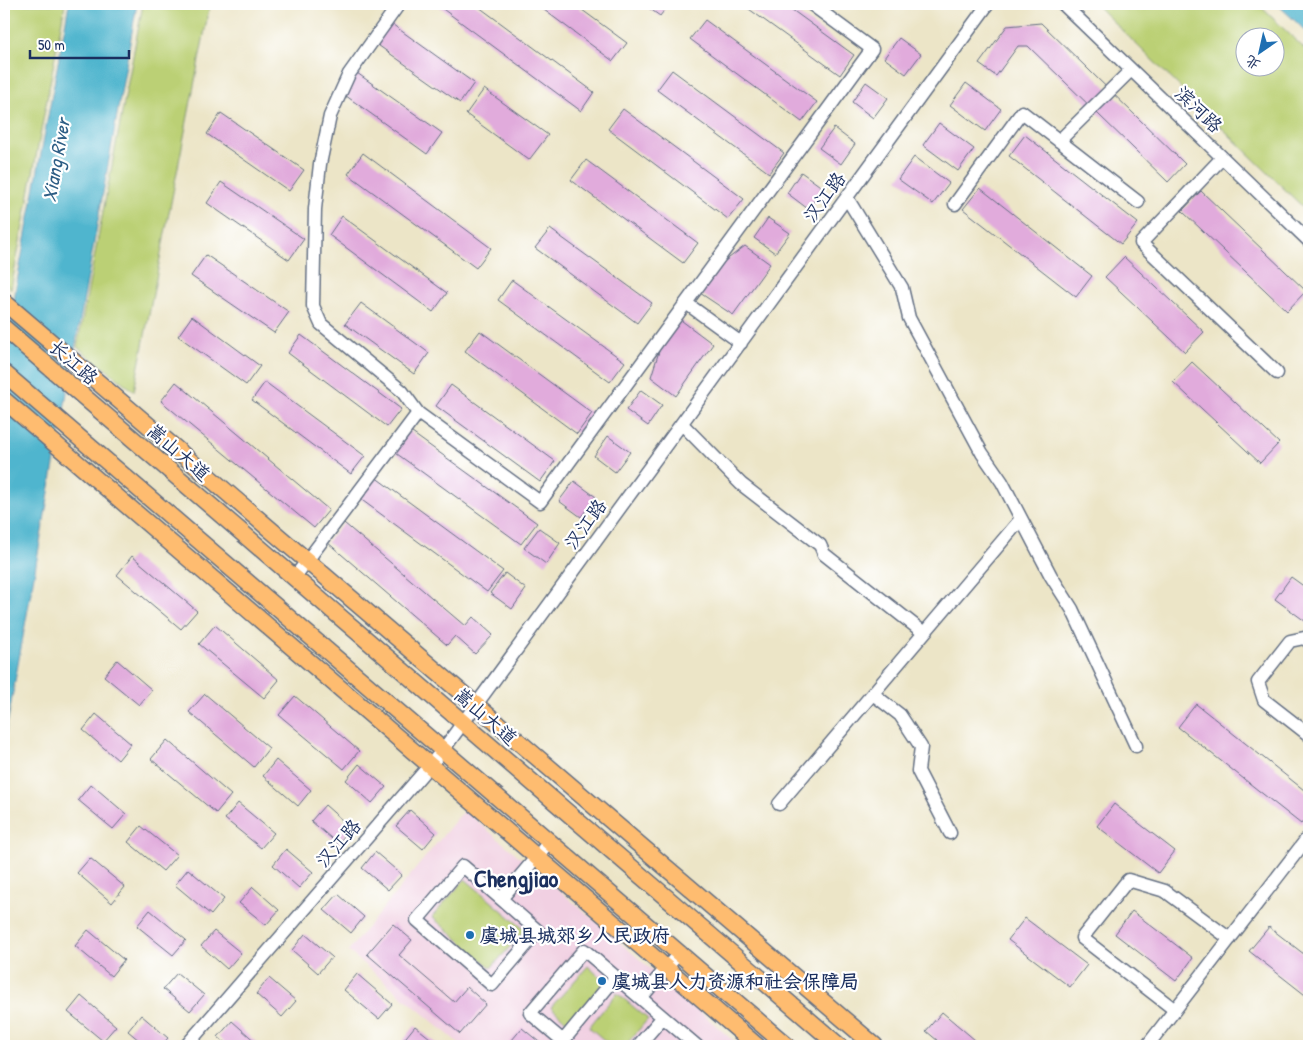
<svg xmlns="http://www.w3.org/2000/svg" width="1313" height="1050" font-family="'Patrick Hand','LXGW WenKai TC',sans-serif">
<rect width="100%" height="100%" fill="#fff"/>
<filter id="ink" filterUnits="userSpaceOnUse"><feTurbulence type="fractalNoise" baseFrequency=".02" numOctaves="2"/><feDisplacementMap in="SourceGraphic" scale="10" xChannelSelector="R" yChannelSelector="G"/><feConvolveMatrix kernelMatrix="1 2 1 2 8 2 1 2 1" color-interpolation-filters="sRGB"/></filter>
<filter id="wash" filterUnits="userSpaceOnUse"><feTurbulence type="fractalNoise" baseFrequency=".0096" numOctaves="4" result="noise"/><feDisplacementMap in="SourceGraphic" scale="20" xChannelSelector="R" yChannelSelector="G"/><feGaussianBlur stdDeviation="1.12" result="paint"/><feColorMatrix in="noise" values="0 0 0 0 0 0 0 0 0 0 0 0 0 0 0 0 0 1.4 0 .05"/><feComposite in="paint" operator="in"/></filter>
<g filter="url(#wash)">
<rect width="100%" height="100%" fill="#ece5c7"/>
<path fill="#f1d0e2" d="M464,810L593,919L736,1043L733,1046H462L348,951Z"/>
<path fill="#bbd074" stroke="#6b8069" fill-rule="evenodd" d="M4,4H65L11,289L4,282Z
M143,4H210L134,391L77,347Z
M1095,4H1258L1309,53V213ZM1246,38H1276V68H1246Z
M465,879L525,930L491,968L432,917Z
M588,966L605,982L568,1023L551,1007Z
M617,993L648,1019L625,1046H611L589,1027Z"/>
<path fill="#4fb5ce" stroke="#357296" d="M69,4H137L4,742V373L16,287Z
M1277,4H1309V34Z"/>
<g id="blocks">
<path fill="#e1abdc" d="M436,4H475L594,92L581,111Z
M536,4H574L627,43L613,61Z
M643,4H669L660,16Z
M742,4H784L854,55L840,75Z
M705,20L817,102L802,122L690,39Z
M389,22L474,83L460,103L375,43Z
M1041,23L1185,164L1168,182L1028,46H1018L996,76L979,64L1007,26Z
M899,38L921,54L906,74L884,58Z
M672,70L784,153L769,173L657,90Z
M357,73L442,133L427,154L342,93Z
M866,82L888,98L873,118L852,102Z
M966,83L1001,109L985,131L950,105Z
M484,89L548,135L529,160L466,114Z
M623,109L744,199L728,219L608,129Z
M221,113L304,170L289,191L207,134Z
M939,123L974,149L958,171L923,145Z
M834,128L855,144L841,164L819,148Z
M1025,135L1138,223L1121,244L1009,156Z
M363,153L491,248L476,268L348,174Z
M914,157L949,183L933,204L898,179Z
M586,160L698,243L683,263L571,180Z
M801,172L823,188L808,209L787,193Z
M221,182L304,239L289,260L207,203Z
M980,188L1092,276L1076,297L963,209Z
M1201,191L1306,291L1287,311L1182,211Z
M342,216L447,293L433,312L329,235Z
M768,218L790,233L775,253L754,238Z
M550,229L652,303L637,323L535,248Z
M745,246L770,264L733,315L697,291L717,267Z
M206,255L289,312L274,333L191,276Z
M1124,257L1204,332L1185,352L1105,277Z
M512,280L625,362L610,382L498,300Z
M361,303L429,353L414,374L345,324Z
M192,316L260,366L246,385L178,336Z
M678,318L713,344L676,396L651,377L661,345Z
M480,331L592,413L577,434L465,351Z
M301,335L401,409L387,427L288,353Z
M1192,362L1279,443L1260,463L1173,382Z
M176,382L329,510L314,528L161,401Z
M265,382L365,456L351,474L252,400Z
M451,385L555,461L540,482L436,406Z
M641,390L662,405L648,426L626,410Z
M408,430L537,523L521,544L393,451Z
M608,436L630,452L615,472L594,456Z
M375,477L503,571L487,592L359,498Z
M574,481L596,497L581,517L559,501Z
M344,523L465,626L473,617L493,635L475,654L455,636L447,645L327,542Z
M539,528L560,543L546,564L524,548Z
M132,556L197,611L181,629L117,575Z
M505,573L526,589L512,609L490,593Z
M1291,577L1309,590V624L1275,599Z
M215,625L279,680L264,698L199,644Z
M117,660L152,690L139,705L104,676Z
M205,694L269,748L254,767L189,712Z
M295,696L359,751L344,769L279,715Z
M1196,704L1309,794V814L1301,824L1178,727Z
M96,714L131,744L118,760L83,730Z
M167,740L231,795L216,813L151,759Z
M276,760L311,790L298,806L263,776Z
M359,764L386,787L372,803L346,780Z
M91,784L126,814L113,829L78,800Z
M238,803L274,833L261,848L225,819Z
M1114,804L1175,851L1158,873L1097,826Z
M325,805L351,828L338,844L311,821Z
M410,810L436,833L423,849L396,826Z
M141,826L177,855L163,871L128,842Z
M286,849L313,872L299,888L273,865Z
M375,852L402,875L388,890L362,868Z
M90,858L125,887L112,903L77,873Z
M188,869L224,899L211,915L175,885Z
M253,887L279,910L266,925L239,903Z
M338,894L364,917L351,933L324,910Z
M150,910L186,940L173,955L137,926Z
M1132,911L1193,958L1176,981L1115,934Z
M1025,918L1087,965L1070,987L1008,940Z
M393,924L412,940L399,955L454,1002L467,987L486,1004L460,1034L367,954Z
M1269,927L1309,958V998L1249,951Z
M88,930L124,960L111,976L75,946Z
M214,931L241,953L227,969L201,946Z
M305,934L332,957L318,973L292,950Z
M177,973L204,995L190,1011L163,989Z
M357,974L392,1004L379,1019L344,990Z
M269,978L296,1001L282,1017L256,994Z
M81,996L116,1026L103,1041L68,1012Z
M942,1012L982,1046H944L926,1031Z
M141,1015L168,1038L161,1046H146L128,1031Z
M232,1021L258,1044L256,1046H229L218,1037Z
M415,1026L440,1046H408L402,1042Z
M522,1028L544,1046H507Z"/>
</g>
</g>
<g filter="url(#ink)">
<use href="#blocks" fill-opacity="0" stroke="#646f83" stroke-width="1"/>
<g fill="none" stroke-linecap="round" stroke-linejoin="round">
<defs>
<path id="minor" d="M399,4L349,74L330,116L320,164L315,209L313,306L321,324L402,391L418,413L540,502L872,49L811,4
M1063,4L1309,241
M1059,141L1131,70
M1222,158L1141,243L1277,373
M847,198L902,288L909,318L982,453L1002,482L1051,576L1072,609L1136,746
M955,204L1022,112L1138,202
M686,303L741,343
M682,424L741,484L820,545L824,554L924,633
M294,578L418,413
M1309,642L1304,638L1290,641L1258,682L1264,700L1309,735
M873,694L900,715L921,747L918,771L950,833
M779,804L1021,519
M463,866L538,931L492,985L417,920Z
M501,899L549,842
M641,998L679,953
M1175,1010L1082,938L1128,880L1165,891L1230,939
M563,1041L616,977
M186,1046L443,750L988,4
M569,1046L530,1013L584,950L697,1046
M638,1046L663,1017
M1147,1046L1309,836"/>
<path id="major" d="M4,302L875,1046
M4,328L839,1046
M4,373L787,1046
M4,400L757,1046"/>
</defs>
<use href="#minor" stroke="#646f83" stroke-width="15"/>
<use href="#major" stroke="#646f83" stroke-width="19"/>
<use href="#minor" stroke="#fff" stroke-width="12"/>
<use href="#major" stroke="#febc70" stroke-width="16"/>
</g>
</g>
<g fill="#1f6fb2" stroke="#fff" stroke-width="2">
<circle cx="470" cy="935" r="5"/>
<circle cx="602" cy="981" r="5"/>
</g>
<g text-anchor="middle" stroke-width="4.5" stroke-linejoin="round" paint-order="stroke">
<g font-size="19" fill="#1b2f5e" stroke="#fff">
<text transform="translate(1199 109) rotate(44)" y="7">滨河路</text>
<text transform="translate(824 197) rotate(-54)" y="7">汉江路</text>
<text transform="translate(74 362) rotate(41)" y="7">长江路</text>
<text transform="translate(179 452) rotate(41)" y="7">嵩山大道</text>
<text transform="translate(585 524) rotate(-54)" y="7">汉江路</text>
<text transform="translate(486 716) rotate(41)" y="7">嵩山大道</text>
<text transform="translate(338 843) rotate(-49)" y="7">汉江路</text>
</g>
<g font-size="19" font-weight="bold" fill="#1b2f5e" stroke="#fff" text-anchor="start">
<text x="480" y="942">虞城县城郊乡人民政府</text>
<text x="612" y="988">虞城县人力资源和社会保障局</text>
</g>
<g font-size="20" font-style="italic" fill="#2d5e85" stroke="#fff">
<text transform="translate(56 160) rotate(-80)" y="7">Xiang River</text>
</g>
<g font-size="24" font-weight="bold" fill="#1b2f5e" stroke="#fff">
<text x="516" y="887">Chengjiao</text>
</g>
</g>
<rect width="1313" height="1050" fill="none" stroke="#fff" stroke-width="20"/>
<g transform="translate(1260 52) rotate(214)"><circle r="24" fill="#ffffff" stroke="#a4acbf"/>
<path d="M0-4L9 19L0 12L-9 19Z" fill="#1f6fb2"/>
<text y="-8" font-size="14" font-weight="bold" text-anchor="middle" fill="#1b2f5e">北</text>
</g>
<path d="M30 50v8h99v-8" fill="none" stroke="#1b2f5e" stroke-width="2.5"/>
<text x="38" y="50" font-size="15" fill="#1b2f5e" stroke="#ffffff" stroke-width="4" paint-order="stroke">50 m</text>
</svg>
